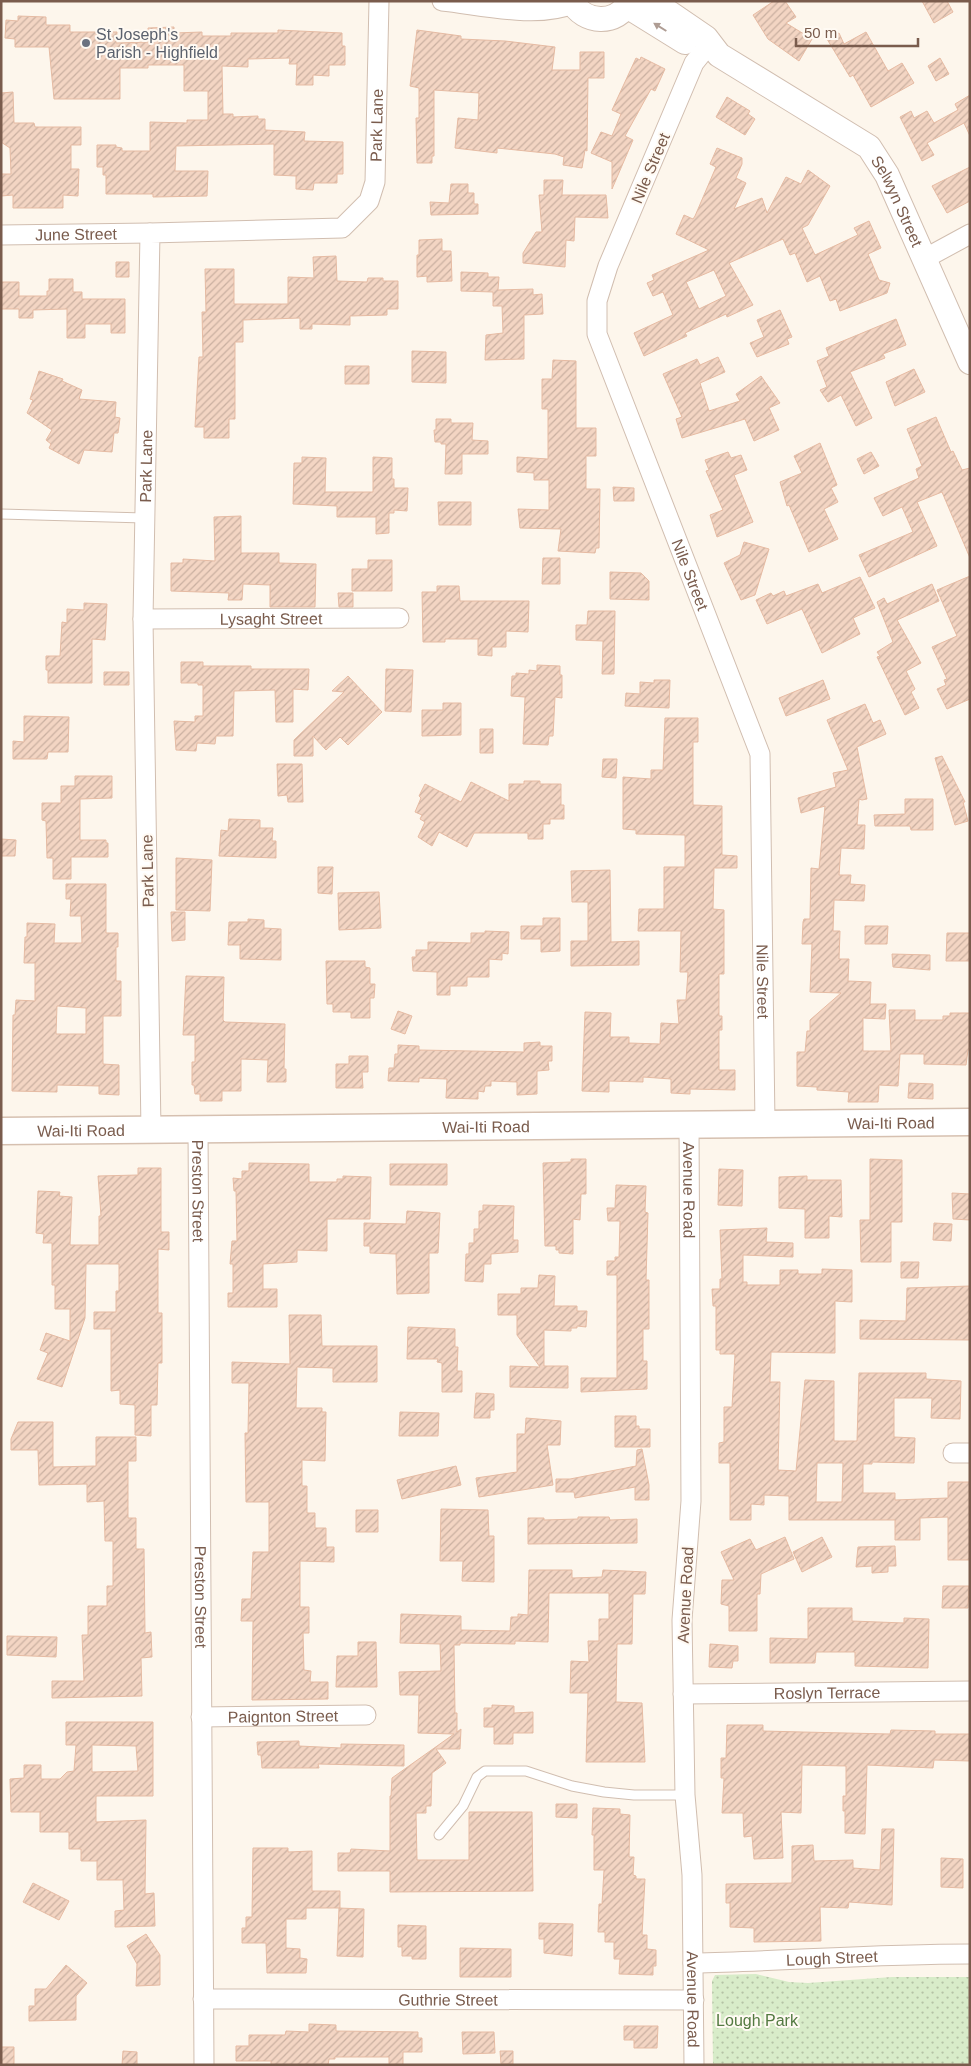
<svg xmlns="http://www.w3.org/2000/svg" width="971" height="2066" font-family="Helvetica,sans-serif">
<defs>
<pattern id="park-dots" width="8" height="8" patternUnits="userSpaceOnUse" patternTransform="scale(1.25)"><rect width="8" height="8" fill="#d8ecc9"/><path d="M2 2h.1M6 6h.1" fill="none" stroke="#b4c2a5" stroke-width="1.8" stroke-linecap="round"/></pattern>
<pattern id="building-hatch" width="6" height="6" patternUnits="userSpaceOnUse" patternTransform="scale(1.25)"><rect width="6" height="6" fill="#f3d5c3"/><path d="M-1 1l2-2M0 6l6-6M5 7l2-2" fill="none" stroke="#cab0a1"/></pattern>
</defs>
<rect width="100%" height="100%" fill="#fdf6ec"/>
<path fill="url(#park-dots)" d="M756,1974L789,1982L808,1983L892,1977H970V2065H713L712,1981L715,1975Z"/>
<path fill="url(#building-hatch)" stroke="#e6bba3" fill-rule="evenodd" d="M774,1H785L796,17L786,23L812,39L799,61L768,39L753,15Z
M922,1H947L953,12L934,23Z
M18,16L46,17V25H70V32H117L116,43L148,42V28L174,27V33L202,32V36H231V33H278V30L342,33V46H345V65H329V76L313,75V85H296L297,64H289L290,58L248,59V67L222,66L223,114H233V117L258,116V119H265V130L305,132L304,141L343,142V174H337V183H314L313,190L296,189V176L274,175V144L176,146L175,171H208L207,196L153,197V194H106V175H103V167H97V145H116V147L122,148V151H150V122L187,123V120H208V91H184V65H148V68H120V99H54L49,47H15V39L5,38L6,20L18,21Z
M417,30L461,36V39L505,41L555,47L552,70H580V52H604V78H588L587,151L585,150L582,168L563,165L564,157L555,154L497,148V153L455,148L458,118L478,120L479,93L434,90V156H432V163H417L416,118H419V88L410,86Z
M866,32L888,71L902,63L914,83L871,107L853,75L850,77L827,39L839,33L844,44Z
M641,57L665,69L655,91L651,89L625,136L633,140L612,189V162L591,153L601,132L612,136L621,114L612,110L636,58L640,60Z
M940,58L949,74L936,81L928,66Z
M13,92L14,123H34L35,127H81V145H71V169H79L78,196L63,195V208H13V195L1,196V174H11L10,148L1,142V93Z
M970,95V136L964,123L927,143L934,155L922,161L900,117L911,111L914,118L927,111L934,123L958,110L955,104Z
M727,97L750,111L748,114L755,119L745,135L716,117Z
M717,148L742,158V164L736,178L746,183L734,209L762,198L767,213L786,177L801,184L808,170L830,186L808,225L802,228L815,255L858,235L854,228L869,221L881,248L868,254L879,280L890,283L887,293L840,311L836,299L830,301L820,276L807,282L795,253L790,255L783,239L729,263L753,305L727,317L726,314L685,333L687,336L644,356L634,333L673,315L663,292L653,296L647,283L654,280L652,275L709,250L676,234L684,215L693,219L695,216L716,167L710,164ZM714,270L726,296L699,309L686,282Z
M970,167V201L947,213L932,186Z
M544,180H563L562,195H606L608,218L575,217L574,241L566,240L565,267L523,263V253L536,232H542L539,195H544Z
M451,184H468V193H474V204H478V214L431,215L430,202L449,203Z
M442,239V251H451L452,281L427,282V276L417,277V255H419V240Z
M336,256L337,281L367,282L368,278H383V281H398V309H387V315L350,316V325L312,324V329H300V318L243,320V342H235V419H229V438H204V427H195L199,357H203L202,312H206L205,269H234V304H288V277L314,278L313,257Z
M116,262H129V277H116Z
M461,272L488,273V277H499L498,290L533,289V295L542,294L543,314L524,315V359L485,360L486,335L503,333L502,306H493V292L461,291Z
M49,279H73V292H82V299H125V333H111V324H85V338H67V309L33,310V318H19V309H1V282H19V296H47V291H49Z
M780,310L792,337L787,339L789,344L757,357L750,343L764,337L757,320Z
M896,319L906,345L883,354L885,358L850,372L872,418L856,426L841,395L828,402L820,390L827,387L817,361L829,356L826,348Z
M412,351L446,352V383L412,382Z
M718,357L725,372L700,383L709,411L740,401L736,394L761,376L780,403L769,408L779,430L754,441L745,419L682,438L676,419L682,417L663,374L697,359L700,365Z
M553,360L576,361V428H596V456H586V489H600L599,548H596L595,553L558,551L561,529L520,528L518,509L549,510V480H534V473L517,472V457L548,459V409H542V379H552Z
M345,366H369V384H345Z
M914,369L925,392L895,406L886,382Z
M39,371L63,379L62,381L82,390L79,399L116,402L115,417L120,418L118,433H114L112,452L84,450L79,464L49,448L51,444L46,440L52,430L27,413L33,400L30,399Z
M936,417L951,452L953,451L962,470L970,468V558L942,492L917,502L937,546L869,577L859,555L913,532L902,507L883,516L874,498L919,478L916,469L922,466L907,429Z
M436,419H451V423H473L472,440L488,441V454H462V474H445L446,444H441V442H435L434,430H436Z
M820,443L837,485L831,488L838,502L824,509L838,539L809,552L789,505L787,506L780,482L802,473L794,456Z
M728,452L731,458L741,455L747,470L734,475L753,522L717,537L710,515L723,510L706,471L709,470L705,460Z
M871,452L879,466L864,474L857,459Z
M302,457L326,458L325,492H373V457L392,458V479H394V488H408L407,511L394,510V513H389V533L376,534V517H337V506L293,504L294,463H302Z
M613,487L634,488V501H614Z
M438,502H471V525H439Z
M241,516V553H279V563L316,564L315,607H270V585L243,584L242,600H228L229,593L171,591V563H183V559L215,561L214,517Z
M744,542L769,549L755,595L741,600L724,563L740,555Z
M543,558H560V584H542Z
M368,560H392V591H352V569H368Z
M610,572L641,573L649,581V600L610,599Z
M970,576V699L947,709L937,689L946,685L944,680L947,679L932,647L957,636L937,590Z
M860,577L875,608L853,618L860,634L822,653L802,609L767,624L756,600L771,593L773,596L784,591L786,596L818,584L822,593Z
M932,584L939,601L897,620L921,663L906,671L915,689L911,692L919,708L905,715L877,657L880,656L877,652L893,642L877,602L884,598L887,604Z
M437,586H459L460,601H529L528,632L506,631V647H492V656L478,655V639H445V642H423L422,592H437Z
M338,593H353V607H339Z
M84,603L107,604L105,640L92,639V683H48V670H46V656H60L62,622L67,623V609L84,610Z
M588,611H615L614,674H602L603,641L576,640V625H587Z
M181,662H203V666H251V669H309L308,690L293,689V722H276L275,690L234,691L233,736H216L215,744L197,743L196,751L176,750L174,721L195,722V716H203V685H198V683H181Z
M537,665L560,666V675H562V698L555,697L553,736H549L548,745L523,744L525,697L511,696L512,676H516V673L529,674V670L537,671Z
M386,669L413,670L411,712L385,711Z
M104,672H129V685H104Z
M348,676L382,712L348,745L340,737L326,750L313,736V756H294V740L344,692L332,691Z
M654,680H670L669,708L625,706L626,693L640,694V682L654,683Z
M823,680L830,699L786,716L779,698Z
M443,703H461V735L422,736V710H443Z
M865,704L873,723L880,720L886,734L857,747L867,799L862,800L859,799L857,825H865L864,849L841,848L839,875H851L850,884L865,885L864,901L834,900L833,931H840L839,959H849L848,981L871,982L870,1004H886L885,1019L863,1018V1051H891L889,1010H915V1020H943V1016H950V1013H970V1050H968L966,1065L924,1064V1054H900L898,1086L879,1085L878,1102H848L849,1092L817,1090V1087L797,1086V1052H805L807,1031H810V1020L841,993L810,992L812,944H802L803,922L804,919H810L811,868L819,869L825,806L801,813L798,798L836,787L833,773L848,770L827,720Z
M24,716L69,717L68,752H48L47,759H13V741L24,742Z
M665,718H698V742H693V805L722,806V855L737,856V868H714L713,909L724,910V974H719V1016H722V1030H719V1070H735V1090L690,1089V1094L671,1093V1079L643,1077V1082L609,1081V1092L582,1091L585,1012L611,1013L610,1037H629V1043L660,1044L661,1023L679,1024L677,1000H686L688,972H680L681,931H638L639,909H664V867H685V835L636,834V830L623,829V777L651,779V770H663Z
M480,729H493V753H480Z
M942,756L965,802H963L968,821L955,825L935,758Z
M603,759H617L616,778L602,777Z
M277,764H302L303,802H288L287,795L278,796Z
M75,776H112V798L80,799V840H106V843H108V857H71V879H53V858H47L46,821L42,820V803H61V786H75Z
M524,781H540V784H561V805H564V819H550V824H543V839H528V833H474L467,847L439,832L432,846L418,837L425,822L420,819L422,815L415,812L421,798L419,796L425,784L461,802L471,782L509,801V784H524Z
M905,799H933V830H911L910,826H875L874,815L905,814Z
M229,819L260,820V828H273L272,841H276V858L219,856L221,830L228,831Z
M1,839L16,840L15,856H1Z
M176,858L212,860L210,911L176,910Z
M318,867H333L332,894L318,893Z
M610,870L611,942L639,941V965L571,966V941H588V902H572L571,871Z
M66,884H106V933H118V947H116V981H121V1016H103V1064L119,1065V1095L99,1094V1086L57,1085V1092L12,1091L13,1015H15L16,1000L35,1001V963H24L25,937H27V923L55,924L54,943H82L81,916H70L71,899H66ZM57,1006L86,1008V1034H56Z
M379,892L381,928L339,930L338,893Z
M171,912H185V940L172,941Z
M543,918H560V951L541,952V939H521V926H543Z
M248,919L264,920V928L281,929V960L240,959V945H228L229,922H248Z
M865,926H888L887,944H865Z
M485,931L509,932L508,954L502,953V960L489,959V977H467V986H450V995H437V972L413,971L412,957H416V950H428V942L471,943V933H485Z
M947,933H970V961H946Z
M892,954L930,955V970L893,967Z
M326,961H365V967L370,968V984H375L374,998H370V1018H351V1012H333V1004H327Z
M186,976L224,977L223,1020L225,1022L285,1024L284,1069H286V1082H267L268,1060L241,1059V1091H222V1101H200V1094H195L194,1085H192V1062H195V1035H183Z
M398,1011L412,1016L405,1034L391,1029Z
M540,1042V1046H552V1061H548L549,1070L537,1071V1094L517,1095V1082L491,1081V1086H485L484,1092L478,1091V1099L446,1098L447,1079L419,1078V1082L388,1081L389,1068H394L395,1054H398V1045L419,1046V1050L524,1052V1043Z
M349,1056H368V1072H362L363,1088H336V1064H349Z
M909,1083L933,1084V1099L908,1098Z
M571,1159H586V1194H581L580,1220L573,1219V1254L559,1253V1250H556V1246H545L543,1163L571,1162Z
M870,1159L902,1160V1222H891V1262H861L860,1220H870Z
M249,1163L309,1164V1182H337V1179H343V1176L371,1177L370,1219H327V1251L297,1250V1262L263,1264V1289H277V1307H228V1293H233V1264H230L232,1241H237L236,1191H234L233,1178L242,1179V1171H249Z
M390,1164H447V1185H390Z
M138,1168H161V1232H169V1250L158,1249V1313H162V1363H158L157,1405H151V1436L135,1435V1405L120,1404V1390L111,1391V1329H94V1312H116V1291H119V1264H86L85,1318L62,1387L37,1379L48,1353L40,1350L46,1333L70,1341V1309H55V1285H52V1243H43L44,1234L36,1233L38,1191L60,1192L59,1196L72,1197L70,1245H99V1216H101L98,1176L138,1175Z
M719,1169L743,1170L742,1206L718,1205Z
M807,1176V1180H841L842,1217L829,1216V1238H805V1209L779,1208V1177Z
M616,1185L646,1186L645,1212L648,1213L646,1280H649V1329H643V1361H647V1389L581,1392V1378H617V1275H607V1261H615V1257H619L620,1221H608L607,1208H615Z
M952,1193L970,1194V1220L953,1219Z
M483,1205L514,1206L513,1240H518V1252L491,1254V1264H484L483,1282L465,1281L466,1254H469V1243H474V1229H479V1211H483Z
M407,1211L440,1213L438,1253H429V1293L397,1294L396,1254L370,1253V1246H364V1223L406,1224Z
M934,1223L952,1224L951,1241L933,1240Z
M767,1228L766,1242L793,1243V1257L743,1255V1282H747V1285H780V1270H798V1274H822V1269L852,1270V1302L835,1301V1353L771,1352L770,1382H780L778,1470L796,1471L805,1380L834,1381V1441H857L859,1373H926V1379L961,1381L960,1419L931,1418L932,1398H894V1437L915,1438L914,1463L872,1462V1464H863V1493H895V1500L948,1498V1482H970V1560H948V1517L920,1518V1540H895V1520H789V1496L764,1495V1505L751,1504V1520H730V1463H719V1443L724,1442V1407H732L735,1354H720V1350H716V1306H713L712,1289H720V1279H722L720,1230ZM817,1463H843L842,1502H816Z
M901,1262H919L918,1278H901Z
M539,1275L555,1276L554,1306H577V1311H587L586,1327L577,1326V1328H571V1331L544,1330V1366H568V1388L510,1387V1366L540,1367L517,1335V1315H498V1294H521V1288H538Z
M970,1286V1340L860,1339V1320L906,1321L907,1288Z
M289,1315H321L322,1346H377V1382H333V1368L297,1367L296,1408H322V1412H326L325,1461L302,1460V1486H307V1513H315V1528H326V1547H334V1562L300,1561V1607H309V1633H303L304,1670L311,1671L310,1682H328V1699L252,1700L253,1621H241L242,1599H251L253,1552H269V1502H246L245,1433H248L249,1383H232V1362L290,1364Z
M408,1327L455,1329V1347H458L457,1371H462V1392H442V1363L437,1362L438,1359H407Z
M476,1393L494,1394V1410H490V1418H474Z
M400,1412L439,1413L438,1436H399Z
M615,1416H636V1426H639V1429H650V1447H615Z
M526,1418L561,1421L560,1445H547L553,1485L479,1497L476,1478L517,1472V1434H525Z
M18,1422H53V1467L96,1466V1437H136V1461H128V1518H136V1549H144L145,1633L151,1632L152,1657L141,1658L142,1696L52,1698V1681H84L82,1635H88V1606H107V1586H113V1541H105L104,1501L87,1502V1484L39,1485L38,1450H11V1439Z
M642,1449L649,1485V1500H635V1487L575,1498L574,1492H556V1479H570L636,1466L637,1450Z
M456,1466L461,1485L402,1499L397,1480Z
M441,1509L488,1510L489,1536H494V1582L462,1581L463,1561H440Z
M356,1510H378V1532H356Z
M578,1517H609L610,1520L637,1519V1543L528,1544V1518H544V1520L578,1519Z
M785,1537L794,1559L761,1574L760,1594H757V1631H729V1606L721,1604L722,1580H734L721,1552L750,1539L756,1550Z
M822,1537L832,1557L802,1572L793,1552Z
M895,1546L896,1566H888V1572L872,1573V1566L856,1567L858,1547Z
M529,1570H572V1578L602,1577L603,1570L646,1572L645,1594H633L632,1644H617L616,1702L642,1703L645,1762H586L588,1693H570L571,1661L589,1662L588,1641H599V1619H609V1593H549L548,1642L515,1641V1644L460,1643V1645H454L455,1713H457V1732L461,1729L460,1749H436L446,1763L432,1773L431,1806H426V1813H416L417,1860H469V1812H532L533,1891L390,1892V1871H338V1853H350L351,1849L390,1851V1796H391L392,1778L454,1734L418,1733L419,1695H400L399,1672L441,1671L440,1644L400,1643L401,1614L461,1616V1630L510,1631L511,1617H518V1614L528,1615Z
M943,1586H969L968,1608H942Z
M808,1608H852V1621L904,1623V1618L929,1619L928,1668L855,1666V1652H816L815,1663H770V1638L808,1639Z
M7,1636L57,1637L56,1657L7,1655Z
M358,1642H376L377,1687H336L337,1656H358Z
M710,1644L738,1646V1661H733L732,1668L709,1667Z
M492,1705L514,1706V1713L533,1712V1733H513V1744H494V1727H484V1708H492Z
M66,1722H153V1796H96V1822L146,1820L145,1894L154,1893L155,1926L115,1927V1911L124,1910L123,1880H97V1861H81V1849H69V1832H40V1812H11L10,1779L24,1778V1765H41V1779H60L67,1772L74,1771L76,1745H66ZM92,1745L136,1746L138,1771L92,1772Z
M727,1725H763V1731L802,1732L890,1734L891,1730L935,1731V1734H970V1761L934,1760L933,1768L867,1765L865,1834L845,1833V1811H843V1796H846V1766L802,1765L801,1813L781,1812L783,1858L754,1859L752,1836L744,1837L743,1813H722L724,1778H721V1758H726Z
M299,1741V1746L341,1748V1744L404,1745V1766L318,1764L319,1768H262L261,1755H258L257,1742Z
M556,1804H577V1818L556,1817Z
M593,1808L620,1809V1814L630,1815L629,1857H634L633,1875L636,1876V1879H645L642,1935H647V1949L656,1950V1966H653V1975L619,1974L620,1959H614V1942H605V1932H598L599,1904H602L604,1870H594V1835H592Z
M882,1829H894L892,1905L849,1902L848,1908L820,1907L821,1941L754,1942V1928L730,1927V1903H726V1884L792,1883V1846L813,1845L814,1861L853,1860V1868L880,1870Z
M253,1848H288V1852L312,1851V1891H340V1908H306V1919H286V1948L300,1949V1958L307,1959L306,1973H267L266,1943H242V1928H246V1917H252Z
M941,1858L963,1859V1888L941,1887Z
M33,1883L69,1901L59,1920L23,1902Z
M339,1908L364,1909L363,1957L337,1956Z
M539,1923L573,1924L572,1956L544,1953V1939H539Z
M398,1925L426,1926V1959H412V1956H402V1947H398Z
M146,1934L160,1955V1985L136,1986L137,1964L127,1946Z
M460,1948L511,1949V1977H460Z
M66,1965L87,1983L76,1996V2020L29,2021V2006H35V1989H46Z
M309,2024L336,2025V2031L418,2032V2038H422V2052H403V2065H389V2057H335V2059H329L328,2065H271V2061H236V2046H249V2035H285L286,2031L309,2032Z
M624,2026H658L657,2048H634V2040H624Z
M462,2032H494L495,2053L463,2054Z
M1,2047H14V2065H1Z
M123,2051L137,2052V2065H122Z
M500,2051H513V2064H501Z"/>
<g fill="none" stroke-linecap="round" stroke-linejoin="round">
<defs>
<path id="service" d="M1,514L144,518
M439,1835L463,1806L477,1777L485,1771H526L572,1786L604,1792L634,1795H685"/>
<g id="minor">
<path d="M442,1C481,5 537,19 572,4"/>
<path id="s1" d="M702,53L694,63L608,266L597,301V334L760,754L765,1124"/>
<path id="s2" d="M1,235L150,233"/>
<path d="M924,259L970,234"/>
<path id="s3" d="M143,619L399,618"/>
<path id="s4" d="M689,1125L691,1501L682,1620L685,1795L692,1875L694,2065"/>
<path id="s5" d="M198,1129L204,2065"/>
<path id="s6" d="M151,1130L143,619L150,233L342,228L369,201L375,182L379,1"/>
<path d="M953,1453H970"/>
<path id="s7" d="M683,1694L970,1691"/>
<path id="s8" d="M201,1717L366,1715"/>
<path id="s9" d="M693,1963C785,1961 877,1954 970,1954"/>
<path id="s10" d="M203,1999L694,2000"/>
</g>
<g id="tertiary">
<path d="M572,1C583,24 618,26 629,1"/>
<path id="s11" d="M652,1L706,38L719,55L869,147L887,175L970,362"/>
<path d="M627,6L685,42"/>
</g>
<g id="secondary">
<path id="s12" d="M1,1131L970,1122"/>
</g>
</defs>
<use href="#service" stroke="#d1beb0" stroke-width="11"/>
<use href="#minor" stroke="#d1beb0" stroke-width="21"/>
<use href="#tertiary" stroke="#d1beb0" stroke-width="26"/>
<use href="#secondary" stroke="#d6c0b0" stroke-width="29"/>
<use href="#service" stroke="#fff" stroke-width="9"/>
<use href="#minor" stroke="#fff" stroke-width="19"/>
<use href="#tertiary" stroke="#fff" stroke-width="24"/>
<use href="#secondary" stroke="#fff" stroke-width="26"/>
</g>
<defs><path id="oneway-solid" d="M-6-.8H1V-3.2L6.5 0L1 3.2V.8H-6Z" transform="scale(1.25)"/></defs>
<use fill="#af9d94" href="#oneway-solid" transform="translate(660 27) rotate(-148)"/>
<circle fill="#6b7280" stroke="#fffaf3" stroke-width="2" cx="86" cy="43" r="5"/>
<g text-anchor="middle" stroke-width="4" stroke-linejoin="round" paint-order="stroke">
<g font-size="16" fill="#5b616d" stroke="#fffaf3" text-anchor="start">
<text x="96" y="40">St Joseph's<tspan x="96" dy="18">Parish - Highfield</tspan></text>
</g>
<g font-size="16" fill="#7a5c4d" stroke="#fffaf3">
<text dy="6" stroke="none"><textPath href="#s6" startOffset="1204">Park Lane</textPath></text>
<text transform="translate(650 168) rotate(-67)" y="6">Nile Street</text>
<text dy="6" stroke="none"><textPath href="#s11" startOffset="324">Selwyn Street</textPath></text>
<text dy="6" stroke="none"><textPath href="#s2" startOffset="75">June Street</textPath></text>
<text dy="6" stroke="none"><textPath href="#s6" startOffset="664">Park Lane</textPath></text>
<text dy="6" stroke="none"><textPath href="#s1" startOffset="561">Nile Street</textPath></text>
<text dy="6" stroke="none"><textPath href="#s3" startOffset="128">Lysaght Street</textPath></text>
<text transform="translate(147 871) rotate(-91)" y="6">Park Lane</text>
<text dy="6" stroke="none"><textPath href="#s1" startOffset="981">Nile Street</textPath></text>
<text dy="6" stroke="none"><textPath href="#s12" startOffset="890">Wai-Iti Road</textPath></text>
<text dy="6" stroke="none"><textPath href="#s12" startOffset="485">Wai-Iti Road</textPath></text>
<text dy="6" stroke="none"><textPath href="#s12" startOffset="80">Wai-Iti Road</textPath></text>
<text dy="6" stroke="none"><textPath href="#s4" startOffset="65">Avenue Road</textPath></text>
<text dy="6" stroke="none"><textPath href="#s5" startOffset="62">Preston Street</textPath></text>
<text transform="translate(685 1595) rotate(-87)" y="6">Avenue Road</text>
<text dy="6" stroke="none"><textPath href="#s5" startOffset="468">Preston Street</textPath></text>
<text dy="6" stroke="none"><textPath href="#s7" startOffset="144">Roslyn Terrace</textPath></text>
<text dy="6" stroke="none"><textPath href="#s8" startOffset="82">Paignton Street</textPath></text>
<text dy="6" stroke="none"><textPath href="#s9" startOffset="139">Lough Street</textPath></text>
<text dy="6" stroke="none"><textPath href="#s10" startOffset="245">Guthrie Street</textPath></text>
<text dy="6" stroke="none"><textPath href="#s4" startOffset="875">Avenue Road</textPath></text>
</g>
<g font-size="16" fill="#537a41" stroke="#fffaf3">
<text x="757" y="2026">Lough Park</text>
</g>
</g>
<rect width="971" height="2066" fill="none" stroke="#7a5c4d" stroke-width="5"/>
<path d="M796 38v8h122v-8" fill="none" stroke="#7a5c4d" stroke-width="2.5"/>
<text x="804" y="38" font-size="15" fill="#7a5c4d" stroke="#fffaf3" stroke-width="4" paint-order="stroke">50 m</text>
</svg>
